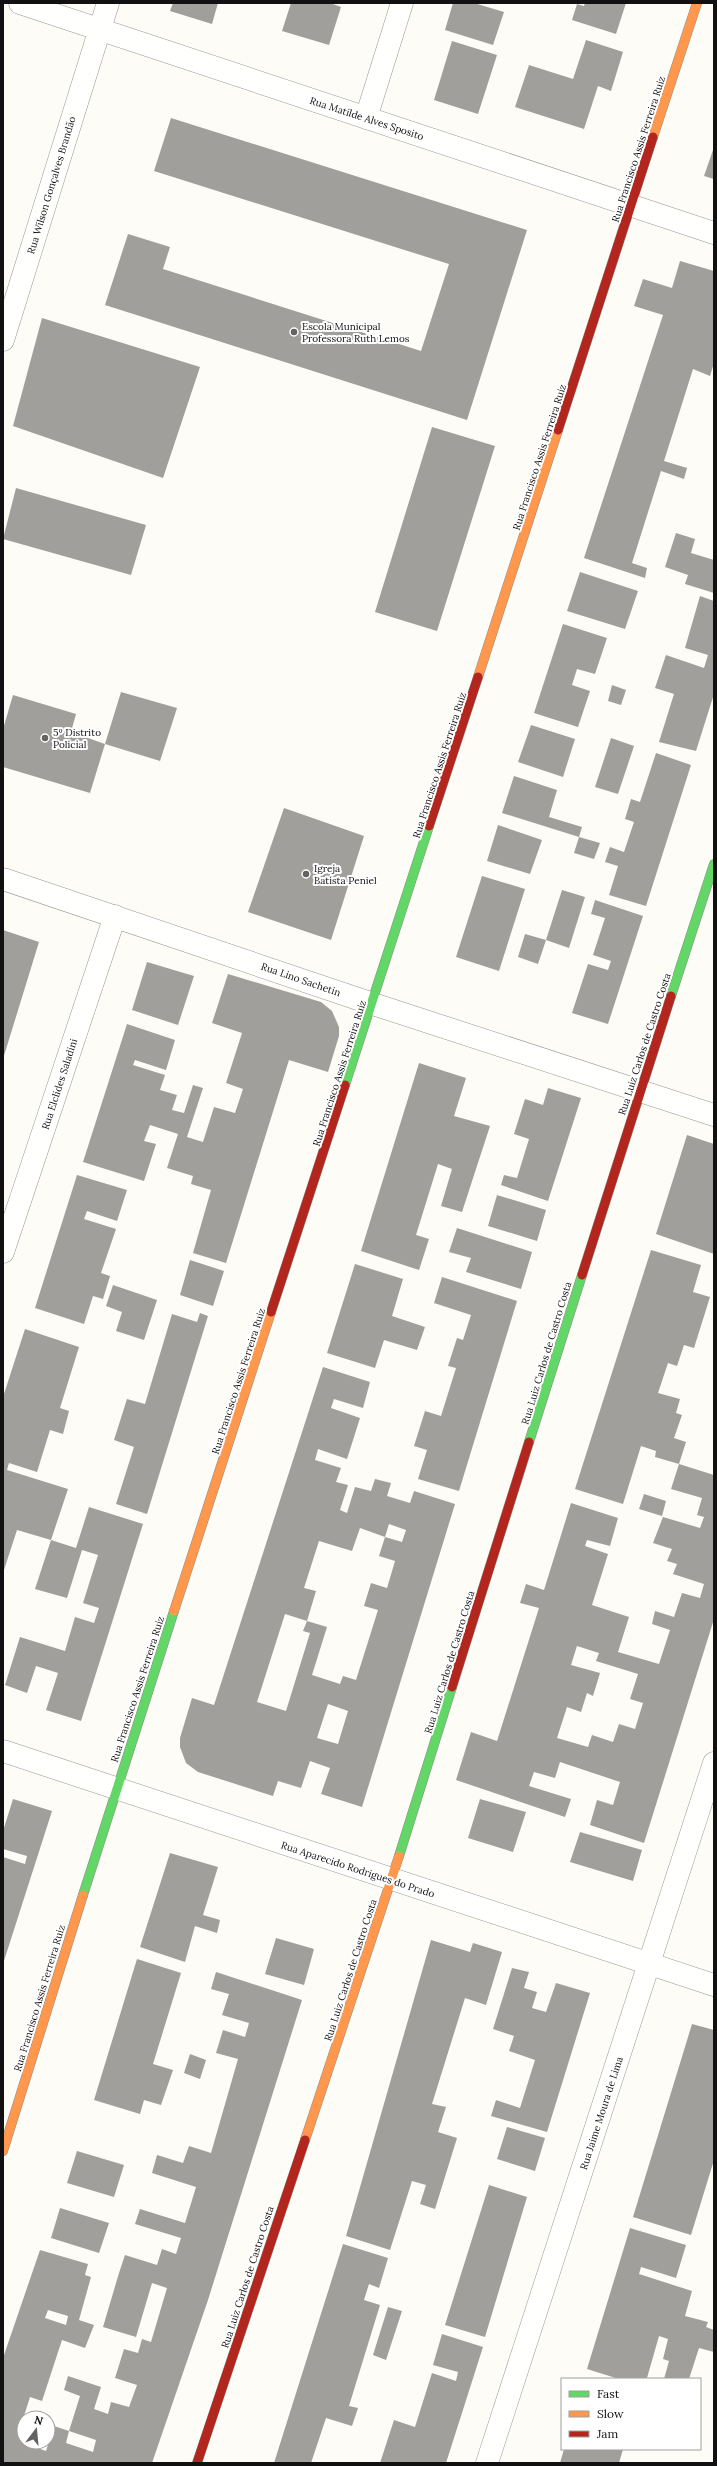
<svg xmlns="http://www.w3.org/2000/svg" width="717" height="2466" font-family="Lora,serif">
<rect width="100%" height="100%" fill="#fdfcf7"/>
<path fill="#a19f9c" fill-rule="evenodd" d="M173,3H218L212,24L170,11Z
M291,3H330L341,7L329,45L282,31Z
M453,3H474L504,12L493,45L445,30Z
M585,3H626L616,34L572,20L577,4L584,6Z
M586,40L623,52L611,91L598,86L584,129L515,107L529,65L573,79Z
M452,41L497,55L478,114L434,100Z
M171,118L527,230L467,420L105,305L128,234L170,247L163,269L421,351L449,264L154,171Z
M714,147V179L704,176Z
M680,261L714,271V363L710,376L693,369L664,461L687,468L684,479L661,471L632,563L647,568L645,578L584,558L663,315L634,306L643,279L672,288Z
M42,318L200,367L163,478L13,426Z
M432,427L495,446L437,631L375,612Z
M16,488L146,525L131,575L3,539Z
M676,533L695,539L691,553L714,560V593L685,584L688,575L665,567Z
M580,572L638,591L625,629L567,611Z
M700,596L714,601V694L696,751L659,742L674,694L655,688L666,655L704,668L708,655L685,648Z
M563,624L607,638L595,674L577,669L572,685L590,691L578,727L534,713Z
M612,685L626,690L621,705L608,701Z
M121,692L177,708L160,761L105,744Z
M13,695L76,714L71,732L105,744L90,793L3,767V729Z
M531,725L575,739L563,777L518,762Z
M611,738L634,746L618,794L595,787Z
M656,753L691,765L646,906L609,895L618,866L605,862L610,847L624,852L634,822L625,819L631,799L640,802Z
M514,776L557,790L549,817L582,827L579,837L600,843L594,859L574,853L579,837L502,813Z
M284,808L364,836L331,940L248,912Z
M498,825L542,840L530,874L487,861Z
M482,876L525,889L499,971L456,957Z
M562,890L585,897L569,948L546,940L538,964L518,957L525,934L546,940Z
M595,900L643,916L608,1024L572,1013L588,964L608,970L611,961L593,955L605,918L591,914Z
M3,930L39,942L3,1059Z
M147,962L194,976L178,1025L132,1010Z
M228,974L321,1002L332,1011L339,1027V1036L328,1072L289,1060L226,1263L193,1253L211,1190L191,1184L193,1176L167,1168L178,1134L150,1125L144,1141L156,1144L144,1181L83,1162L127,1024L175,1040L166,1070L135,1060L133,1065L165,1075L160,1090L177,1095L172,1110L184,1113L193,1085L203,1088L187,1137L203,1142L214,1107L235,1113L243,1089L226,1083L242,1033L212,1023Z
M419,1063L466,1078L454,1116L490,1126L462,1212L441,1206L452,1169L438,1164L416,1235L429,1239L419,1270L361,1251Z
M548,1088L581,1098L548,1201L501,1185L504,1175L517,1178L529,1139L514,1134L525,1099L543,1105Z
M687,1135L714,1144V1254L656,1234Z
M77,1175L127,1190L117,1221L87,1211L84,1219L116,1229L101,1273L110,1276L103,1299L93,1296L84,1324L35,1308Z
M497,1195L546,1210L537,1241L488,1226Z
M457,1228L532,1252L521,1289L466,1272L471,1258L449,1252Z
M651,1250L701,1265L693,1292L710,1297L694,1348L684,1345L677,1366L668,1363L658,1393L680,1399L676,1413L682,1415L674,1438L686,1442L679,1464L714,1475V1619L644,1843L590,1825L597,1800L613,1805L620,1782L560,1762L555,1778L534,1772L529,1786L571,1799L565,1817L456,1780L471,1732L497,1741L539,1608L520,1603L526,1584L544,1590L571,1503L618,1518L610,1546L587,1540L585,1546L608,1554L592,1605L629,1617L618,1652L659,1664L670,1630L652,1624L655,1611L674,1617L682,1593L700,1598L704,1584L673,1574L677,1564L667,1561L672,1549L653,1543L663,1517L700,1528L704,1517L697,1515L702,1498L671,1489L679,1464L655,1457L656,1451L641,1446L623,1504L575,1489ZM577,1646L599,1653L596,1661L638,1674L630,1699L643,1703L635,1729L619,1724L613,1742L592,1735L588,1747L557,1738L567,1707L581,1712L587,1693L593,1696L600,1673L571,1665Z
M190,1260L224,1271L213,1306L180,1295Z
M355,1264L403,1279L392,1316L425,1327L417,1350L384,1340L375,1368L327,1353Z
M442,1277L517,1301L459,1491L418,1479L427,1450L414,1446L425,1411L441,1416L456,1368L448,1366L457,1338L463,1340L471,1315L434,1303Z
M113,1285L157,1300L144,1340L116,1331L122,1312L106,1306Z
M200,1313L208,1316L147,1514L116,1504L134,1447L114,1440L127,1399L145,1404L172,1314L197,1322Z
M25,1329L79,1347L60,1408L69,1411L63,1434L50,1430L37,1472L9,1463L7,1470L68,1489L51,1540L17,1530L3,1573V1397Z
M323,1367L370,1382L363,1408L334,1399L331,1408L360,1418L347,1459L318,1449L315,1460L341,1468L336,1482L348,1485L340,1510L347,1513L355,1487L371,1491L375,1479L391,1483L387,1496L410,1503L414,1491L455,1504L362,1807L321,1794L330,1768L310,1761L301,1788L278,1781L273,1796L198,1772L186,1763L180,1747V1738L192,1698L214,1705ZM389,1524L406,1530L402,1542L385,1537L379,1556L395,1561L387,1588L371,1583L364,1606L378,1610L356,1680L343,1676L340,1684L312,1675L327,1627L307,1621L303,1631L310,1633L286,1711L257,1702L285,1614L307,1621L316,1591L304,1588L319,1541L352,1551L360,1528L385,1537ZM328,1704L348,1711L338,1744L317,1738Z
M644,1494L666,1501L662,1516L639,1509Z
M89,1507L143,1524L81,1721L46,1710L58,1673L36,1666L27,1693L5,1685L20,1637L65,1651L75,1617L94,1623L99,1608L83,1603L98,1555L82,1550L67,1598L35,1589L51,1540L76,1548Z
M13,1799L52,1811L3,1964V1857L25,1864L27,1856L3,1849V1831Z
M480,1799L526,1812L513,1852L468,1838Z
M580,1832L642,1850L633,1881L570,1862Z
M170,1853L218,1867L203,1915L220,1920L217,1933L195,1926L185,1962L140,1947Z
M276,1938L314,1949L304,1985L265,1974Z
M431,1940L470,1952L473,1943L502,1952L486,2005L465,1998L432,2104L446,2107L438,2132L457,2138L435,2209L420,2204L426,2185L412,2181L390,2250L346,2236Z
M137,1959L181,1973L153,2064L173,2070L161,2105L144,2100L140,2114L94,2100Z
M512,1968L529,1972L524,1988L537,1992L532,2008L546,2012L556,1983L590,1993L547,2132L491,2116L496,2100L520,2108L535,2060L509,2051L514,2036L493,2029Z
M216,1972L302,2000L208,2300L152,2463L3,2462V2358L40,2250L88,2264L85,2275L91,2277L79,2320L94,2325L85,2348L62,2340L42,2401L30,2397L24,2416L30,2418H24V2442H30L29,2445L46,2451L54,2426L69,2431L66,2443L93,2452L96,2440L69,2431L80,2396L64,2390L68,2376L101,2387L94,2409L108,2414L111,2402L129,2407L137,2385L115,2378L124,2349L138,2353L142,2339L151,2342L167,2288L152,2283L136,2337L103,2327L119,2273L125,2255L157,2265L162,2249L176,2254L181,2238L135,2224L140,2209L185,2223L196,2187L152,2173L157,2155L183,2163L189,2146L211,2153L238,2059L216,2053L223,2030L245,2037L249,2023L222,2015L229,1994L211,1989ZM48,2310L68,2316L66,2325L45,2318Z
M692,2024L714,2030V2160L691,2235L633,2217Z
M190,2054L206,2060L200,2079L184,2073Z
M507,2127L545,2138L535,2171L497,2159Z
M77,2151L124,2165L114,2197L67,2183Z
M489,2185L527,2197L485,2337L445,2325Z
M60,2208L109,2223L99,2253L51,2238Z
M630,2228L686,2245L676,2278L641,2267L639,2274L692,2291L685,2316L708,2322L706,2327L714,2330V2352L699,2348L689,2379H664L669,2361L663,2359L668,2339L659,2336L647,2378L650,2379H619L587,2369Z
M343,2244L388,2258L379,2288L369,2284L364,2300L380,2305L349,2406L358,2408L352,2426L326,2418L311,2463H274Z
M388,2307L402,2311L386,2360L373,2355Z
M442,2334L483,2347L446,2463H380L394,2420L415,2427L432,2373L456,2381L458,2372L433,2365Z
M564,2449H623L619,2463H560Z"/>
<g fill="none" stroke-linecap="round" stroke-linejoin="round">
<defs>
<path id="street" d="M20,3L714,233
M366,118L402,3
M3,340L108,3
M3,879L373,1004L714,1115
M3,1252L115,916
M3,1751L714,1985
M487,2463L714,1763"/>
<path id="fast" d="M671,996L714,864
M345,1085L429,826
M529,1442L582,1275
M399,1856L452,1687
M83,1895L174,1611"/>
<path id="slow" d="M653,137L697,3
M478,677L558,430
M174,1611L271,1312
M305,2140L399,1856
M3,2151L83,1895"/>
<path id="jam" d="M558,430L653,137
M429,826L478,677
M582,1275L671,996
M271,1312L345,1085
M452,1687L529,1442
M197,2463L305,2140"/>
</defs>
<use href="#street" stroke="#979795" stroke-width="23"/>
<use href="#fast" stroke="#8e8d8b" stroke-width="10"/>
<use href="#slow" stroke="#8e8d8b" stroke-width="10"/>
<use href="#jam" stroke="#8e8d8b" stroke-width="10"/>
<use href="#street" stroke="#fffffe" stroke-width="22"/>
<use href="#fast" stroke="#63d668" stroke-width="9"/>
<use href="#slow" stroke="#ff974d" stroke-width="9"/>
<use href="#jam" stroke="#b3261e" stroke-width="9"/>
</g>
<g fill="#646362" stroke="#fff" stroke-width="1.5">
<circle cx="294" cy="332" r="4"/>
<circle cx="45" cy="738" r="4"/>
<circle cx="306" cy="874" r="4"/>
</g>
<g text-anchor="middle" stroke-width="4" stroke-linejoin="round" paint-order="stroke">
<g font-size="10" fill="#111" stroke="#fff">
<text transform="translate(367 118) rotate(18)" y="4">Rua Matilde Alves Sposito</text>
<text transform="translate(638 149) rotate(-72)" y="4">Rua Francisco Assis Ferreira Ruiz</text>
<text transform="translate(51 185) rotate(-73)" y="4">Rua Wilson Gonçalves Brandão</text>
<text transform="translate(539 457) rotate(-72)" y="4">Rua Francisco Assis Ferreira Ruiz</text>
<text transform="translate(439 765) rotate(-72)" y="4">Rua Francisco Assis Ferreira Ruiz</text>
<text transform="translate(301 979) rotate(19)" y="4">Rua Lino Sachetin</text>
<text transform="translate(644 1044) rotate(-72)" y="4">Rua Luiz Carlos de Castro Costa</text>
<text transform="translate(339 1073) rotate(-72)" y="4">Rua Francisco Assis Ferreira Ruiz</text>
<text transform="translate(59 1084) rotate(-72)" y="4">Rua Elclides Saladini</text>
<text transform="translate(546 1353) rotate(-73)" y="4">Rua Luiz Carlos de Castro Costa</text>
<text transform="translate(238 1381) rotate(-72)" y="4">Rua Francisco Assis Ferreira Ruiz</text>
<text transform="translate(449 1662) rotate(-73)" y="4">Rua Luiz Carlos de Castro Costa</text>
<text transform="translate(137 1689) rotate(-72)" y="4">Rua Francisco Assis Ferreira Ruiz</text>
<text transform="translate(358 1869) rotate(18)" y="4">Rua Aparecido Rodrigues do Prado</text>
<text transform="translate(350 1970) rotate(-72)" y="4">Rua Luiz Carlos de Castro Costa</text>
<text transform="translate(39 1998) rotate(-73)" y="4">Rua Francisco Assis Ferreira Ruiz</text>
<text transform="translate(601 2113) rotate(-72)" y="4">Rua Jaime Moura de Lima</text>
<text transform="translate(247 2277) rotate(-72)" y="4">Rua Luiz Carlos de Castro Costa</text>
</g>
<g font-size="10" fill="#111" stroke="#fff" text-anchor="start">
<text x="302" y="330">Escola Municipal<tspan x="302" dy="12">Professora Ruth Lemos</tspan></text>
<text x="53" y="736">5º Distrito<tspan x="53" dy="12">Policial</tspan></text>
<text x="314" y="872">Igreja<tspan x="314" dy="12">Batista Peniel</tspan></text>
</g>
</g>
<rect width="717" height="2466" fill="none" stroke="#111111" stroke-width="8"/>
<rect x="561" y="2378" width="140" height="72" fill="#ffffff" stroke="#a0a0a0"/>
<rect x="569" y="2391" width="20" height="6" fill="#63d668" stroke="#a0a0a0"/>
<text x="597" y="2398" font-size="12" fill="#111111">Fast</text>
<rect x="569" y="2411" width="20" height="6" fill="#ff974d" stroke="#a0a0a0"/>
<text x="597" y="2418" font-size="12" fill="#111111">Slow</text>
<rect x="569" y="2431" width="20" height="6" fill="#b3261e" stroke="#a0a0a0"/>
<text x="597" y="2438" font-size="12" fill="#111111">Jam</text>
<g transform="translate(36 2430) rotate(16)"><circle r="19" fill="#ffffff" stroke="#a0a0a0"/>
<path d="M0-3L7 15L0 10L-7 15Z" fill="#646362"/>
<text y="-6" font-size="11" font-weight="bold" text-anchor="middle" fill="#111111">N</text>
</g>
</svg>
